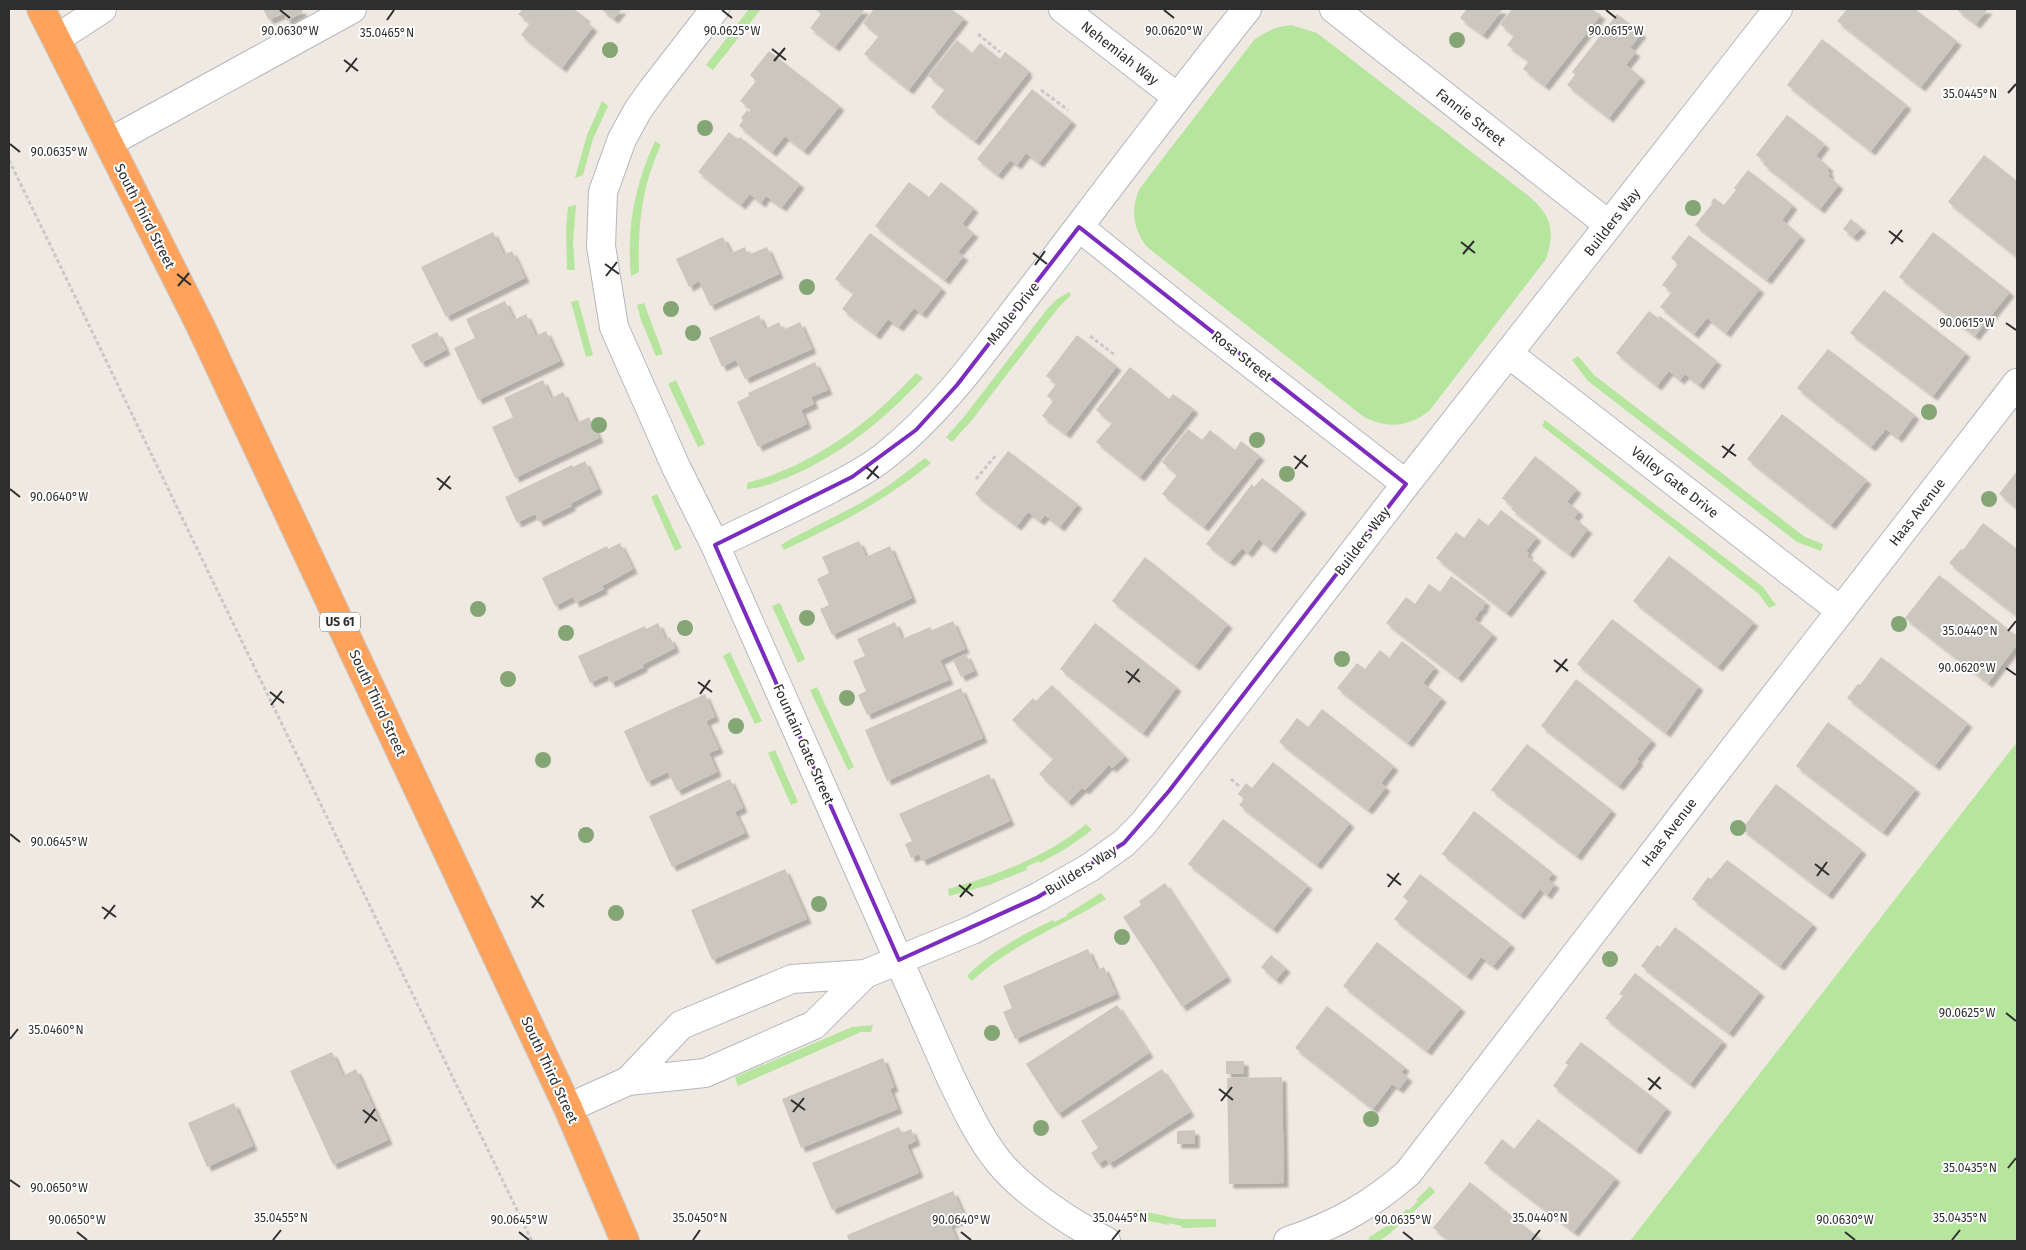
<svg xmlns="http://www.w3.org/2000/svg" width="2026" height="1250" font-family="'Fira Sans',sans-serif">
<defs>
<filter id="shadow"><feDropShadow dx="4.5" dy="4.5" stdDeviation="1" flood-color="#0004"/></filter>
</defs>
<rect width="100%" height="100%" fill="#efe9e1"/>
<path fill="#b6e59e" d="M749,9H761L713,70L706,65Z
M1291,25L1317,33L1530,197C1552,217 1555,231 1546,259L1430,410C1410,427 1387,429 1364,417L1147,247C1133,228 1130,209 1140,188L1254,40C1266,31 1276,27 1291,25Z
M602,101L608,106L593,139L583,175L575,178L587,135Z
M655,141L661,145C641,188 638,226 639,272L631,276C626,229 635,184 655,141Z
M576,205L573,243L575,270H567L566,230L568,207Z
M1069,292L1071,295L1058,308L972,420L952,442L946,437L963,418L1048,308L1057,299Z
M578,300L593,355L586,357L571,302Z
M644,303L663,354L656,356L641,320L637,305Z
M1578,356L1594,375L1805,537L1823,544L1821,551L1797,542L1588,381L1572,360Z
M916,373L923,378C885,419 842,454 791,476C776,482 763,488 747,489V483C764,479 778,473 794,466C842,443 880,412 916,373Z
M676,380L705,444L698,447L668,384Z
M1545,420L1763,587L1776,605L1769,608L1759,594L1542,426Z
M925,458L931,463C883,502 839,524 784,550L781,545L789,540L861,503L888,486Z
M657,494L682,548L675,551L651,497Z
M780,603L805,659L798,663L772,606Z
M730,652L762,721L755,724L723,656Z
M817,687L854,767L848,770L810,690Z
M2017,742V1241H1630Z
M775,750L798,802L791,805L768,753Z
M1086,824L1092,830L1067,848L1040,863L1039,861L1026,867L1027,870L989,885L949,896L948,889C997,875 1047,857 1086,824Z
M1101,893L1106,899C1061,927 1011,944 972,981L967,976C991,951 1022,935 1053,920L1054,922L1067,916V914Z
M873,1025L871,1032H861L738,1086L735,1077L852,1027Z
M1430,1186L1435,1192L1388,1235L1379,1241H1371L1368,1238L1391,1223L1407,1209L1409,1210L1418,1201L1416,1200Z
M1137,1210L1180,1219H1216V1227L1182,1228L1181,1226L1169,1223V1225L1135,1218Z"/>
<path fill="#cbc7bf" filter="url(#shadow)" d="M263,9H301L303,12L287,21L284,13L269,20Z
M523,9H574L586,18L584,20L593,27L562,68L521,35L530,23L518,14Z
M601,9H622L614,19Z
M815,9H865L835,47L810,28L821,14Z
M874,9H951L964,18L909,90L864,54L879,36L863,23Z
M1464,9H1503L1483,35L1460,18L1466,10Z
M1512,9H1592L1601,15L1545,86L1523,69L1529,61L1507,45L1514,36L1500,24Z
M1847,9H1915L1957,41L1921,87L1837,21Z
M1956,9H1988L1976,24Z
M1617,14L1642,33L1630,48L1636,52L1626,65L1641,77L1609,118L1567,85L1575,75L1572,72Z
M1822,39L1907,105L1871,151L1787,85Z
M957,40L972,53L980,43L1000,59L1005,52L1028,70L1026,71L1028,73L975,141L931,107L945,89L928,76Z
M769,51L840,106L804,151L785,136L772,152L739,126L743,120L741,118L747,110L749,112L751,109L740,101L756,81L750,75Z
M1032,89L1072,121L1039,163L1026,153L1017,165L1010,160L998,175L977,159Z
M1787,115L1825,144L1816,156L1829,167L1827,170L1830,173L1828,176L1839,185L1820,209L1763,164L1765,162L1756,155Z
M729,132L738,139L740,137L800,184L782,207L766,196L761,203L750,194L741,205L698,172Z
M1984,155L2017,181V257L1948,202Z
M1748,170L1793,205L1782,220L1801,236L1767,280L1695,225L1712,204L1711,202L1714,198L1724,205L1736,190L1734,188Z
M909,182L929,197L941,182L974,208L962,224L974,233L958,252L964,256L945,280L875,226Z
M1851,219L1862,228L1853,237L1843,229Z
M493,232L504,255L512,251L525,278L446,317L421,267Z
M1933,232L2010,292L1975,336L1899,277Z
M870,233L942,288L922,314L914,308L899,327L888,319L876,335L842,309L854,293L835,279Z
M1689,235L1760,289L1726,333L1707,318L1694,334L1660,307L1672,292L1662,285L1678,264L1671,258Z
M723,237L731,253L745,247L748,255L767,247L779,274L710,306L699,281L689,287L676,259Z
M1884,290L1966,353L1933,396L1850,333Z
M505,301L514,320L526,314L536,336L546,331L560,361L478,400L454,348L475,338L466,319Z
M1649,311L1658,318L1660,316L1717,361L1699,385L1685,374L1680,380L1669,371L1657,386L1616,353Z
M759,315L765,329L779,322L783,330L800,322L812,349L745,379L736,360L722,367L709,338Z
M437,332L446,350L421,363L411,345Z
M1077,335L1117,366L1066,434L1042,416L1053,401L1047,396L1056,384L1046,376Z
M1828,349L1915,415L1898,438L1886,429L1871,447L1797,388Z
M815,362L828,390L811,397L814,404L801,410L807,424L758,447L737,402L749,396L748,393Z
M1130,367L1169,399L1173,394L1194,409L1140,477L1096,442L1112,423L1096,410Z
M543,380L551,398L563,392L577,423L589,417L599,438L515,478L492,427L513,417L504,398Z
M1782,414L1867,480L1831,525L1747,459Z
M1188,429L1202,440L1210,430L1235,450L1241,441L1260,456L1204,527L1162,494L1177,475L1162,462Z
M1008,451L1078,504L1060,527L1045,515L1040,521L1028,512L1017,526L975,494Z
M1535,456L1577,489L1567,502L1579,511L1574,518L1588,529L1569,554L1511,509L1513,507L1502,498Z
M585,461L598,489L570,504L572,506L539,522L535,514L517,523L505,497L572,465L573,467Z
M2017,471V508L1999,494Z
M1262,478L1302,509L1271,549L1259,539L1248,553L1242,548L1230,562L1206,544L1252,484L1254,487Z
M1501,510L1537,537L1526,551L1529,553L1527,556L1542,568L1507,613L1436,558L1456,532L1464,538L1479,518L1488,526Z
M1983,523L2017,549V616L1949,563L1961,549L1963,550Z
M859,541L866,557L890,546L912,598L832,635L820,609L829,605L817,579L829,573L822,557Z
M620,543L633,569L602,586L604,589L575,603L573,597L555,606L542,578L607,546L608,549Z
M1669,556L1754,622L1718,667L1633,601Z
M1145,557L1228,624L1195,666L1112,601Z
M1939,575L2017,636V645L1988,683L1905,618Z
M1451,576L1486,602L1483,606L1484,607L1481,611L1480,610L1476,618H1473L1493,634L1458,678L1386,623L1406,597L1415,604L1429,584L1440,592Z
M1612,619L1699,686L1666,733L1577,664Z
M953,621L965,649L940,660L949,680L867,715L858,695L866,691L853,661L865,656L857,639L895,622L902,639L930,627L932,630Z
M658,623L666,640L670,637L675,648L642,665L644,667L611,683L607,675L590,683L578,656L645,626L646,629Z
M1095,623L1177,687L1143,733L1060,669Z
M1402,641L1435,667L1423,683L1442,698L1408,743L1337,688L1357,663L1365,669L1380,650L1389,658Z
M966,654L974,671L961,677L953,660Z
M1881,657L1968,723L1935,766L1847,698L1858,684L1860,685Z
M1576,679L1652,740L1637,759L1639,761L1619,786L1541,726Z
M1052,685L1125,756L1112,768L1109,765L1085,790L1082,788L1068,802L1039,774L1053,759L1012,720L1033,698L1036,701Z
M961,688L983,738L887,781L865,730Z
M705,694L715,717L706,721L719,749L709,753L717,772L677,791L668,772L647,782L624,731Z
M1322,709L1394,766L1381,783L1386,787L1368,810L1279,742L1297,718L1308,727Z
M1828,722L1916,789L1883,832L1796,766Z
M1527,744L1612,810L1577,856L1491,790Z
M1273,762L1350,823L1317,865L1239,805L1244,799L1238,794L1246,783L1252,788Z
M989,774L1010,821L922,861L919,854L911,858L905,844L912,841L899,814Z
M730,779L743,808L735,812L745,833L672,867L649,816Z
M1776,784L1862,850L1828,895L1742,829Z
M1474,811L1553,873L1548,879L1555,884L1547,895L1540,889L1520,915L1442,854Z
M1223,819L1308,885L1273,929L1188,864Z
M1727,860L1813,924L1780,966L1692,899L1708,877L1711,879Z
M785,869L807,919L712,960L691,910Z
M1420,874L1511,944L1493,966L1481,957L1467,976L1394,919L1408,901L1403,897Z
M1165,883L1227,977L1182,1007L1123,917L1141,905L1139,901Z
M1675,927L1760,992L1729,1033L1641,966L1657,945L1660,947Z
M1377,942L1461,1008L1427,1051L1343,986Z
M1088,949L1097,970L1104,967L1116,994L1015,1039L1003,1012L1012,1008L1003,986Z
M1271,955L1286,968L1276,980L1261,967Z
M1635,973L1723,1041L1690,1084L1605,1018L1623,996L1619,994Z
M1117,1005L1149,1053L1058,1114L1026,1064Z
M1327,1006L1405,1067L1401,1072L1408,1077L1399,1089L1392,1084L1373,1109L1295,1048Z
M1581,1042L1667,1108L1636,1150L1553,1086L1568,1065L1565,1063Z
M332,1052L343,1076L356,1069L388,1140L333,1165L290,1071Z
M883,1058L894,1087L890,1089L898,1109L801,1148L782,1099Z
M1226,1061H1244V1074H1226Z
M1162,1069L1190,1112L1109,1164L1106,1159L1098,1164L1091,1153L1098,1148L1081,1121Z
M1282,1077L1284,1183L1229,1184L1227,1078Z
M234,1103L253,1146L207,1167L188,1123Z
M1538,1119L1616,1178L1574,1232L1484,1163L1502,1139L1514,1149Z
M899,1127L902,1133L911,1129L916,1141L907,1145L919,1173L832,1210L812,1163Z
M1195,1130V1144H1177V1131Z
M1470,1182L1543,1241H1450L1433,1228Z
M953,1191L965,1218L950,1224L957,1241H849L847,1235Z"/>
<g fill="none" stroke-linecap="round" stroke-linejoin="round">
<defs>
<path id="minor" d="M715,9L653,89L638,110L622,139L603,192L601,246L614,327L676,467L715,545L950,1076C964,1105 978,1136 999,1162C1022,1191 1072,1224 1106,1241
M1063,9L1177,97
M1334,9L1609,225
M56,39L102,9
M108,143L352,9
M1079,227L1187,314L1406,484
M1509,354L1841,611
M715,545C754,526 792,509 830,489C849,479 869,469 886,455C945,408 987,346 1033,287C1104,194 1174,100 1247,9
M628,1081L681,1025L792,979L865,974L972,930L1038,897L1089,868L1124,843L1142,825L1169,791L1406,484L1778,9
M568,1108L628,1081L705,1073L814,1025L865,974
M1288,1241C1336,1225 1370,1206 1408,1173L1698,795L2017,383"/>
<path id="highway" d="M41,9L200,325L568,1108L625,1241"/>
</defs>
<use href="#minor" stroke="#b4b7c1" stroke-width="30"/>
<use href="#highway" stroke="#c9c9c9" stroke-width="30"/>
<path stroke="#c9c9c9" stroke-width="3" stroke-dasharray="4 2.5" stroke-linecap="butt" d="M978,34L1000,52
M1041,90L1068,110
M9,160L532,1241
M1090,336L1116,356
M976,479L997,454
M1231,779L1239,786"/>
<use href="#minor" stroke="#fff" stroke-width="28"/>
<use href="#highway" stroke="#ffa35c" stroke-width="28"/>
</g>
<g fill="#84a574">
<circle cx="1457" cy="40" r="8"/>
<circle cx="610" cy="50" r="8"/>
<circle cx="705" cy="128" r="8"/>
<circle cx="1693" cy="208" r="8"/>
<circle cx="807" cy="287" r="8"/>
<circle cx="671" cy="309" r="8"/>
<circle cx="693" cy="333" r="8"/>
<circle cx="1929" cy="412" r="8"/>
<circle cx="599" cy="425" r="8"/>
<circle cx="1257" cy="440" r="8"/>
<circle cx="1287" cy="474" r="8"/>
<circle cx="1989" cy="499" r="8"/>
<circle cx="478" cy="609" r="8"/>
<circle cx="807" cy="618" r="8"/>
<circle cx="1899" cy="624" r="8"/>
<circle cx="685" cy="628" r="8"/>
<circle cx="566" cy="633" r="8"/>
<circle cx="1342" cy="659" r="8"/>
<circle cx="508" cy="679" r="8"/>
<circle cx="847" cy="698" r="8"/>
<circle cx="736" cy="726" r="8"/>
<circle cx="543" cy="760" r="8"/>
<circle cx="1738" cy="828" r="8"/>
<circle cx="586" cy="835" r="8"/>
<circle cx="819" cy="904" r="8"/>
<circle cx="616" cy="913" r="8"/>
<circle cx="1122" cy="937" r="8"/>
<circle cx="1610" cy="959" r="8"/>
<circle cx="992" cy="1033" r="8"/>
<circle cx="1371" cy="1119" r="8"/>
<circle cx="1041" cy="1128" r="8"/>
</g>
<path fill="none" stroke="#7b2cbf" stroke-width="4" stroke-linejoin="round" d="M1079,227L1406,484L1169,791L1124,843L1038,897L899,960L715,545L852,477L916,430L957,385Z"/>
<path fill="none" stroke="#2e2e2e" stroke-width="2" d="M280,10L290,18M722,10L732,18M1164,10L1174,18M1606,10L1616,18M387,20L394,10M772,49L786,60M344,60L358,71M774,61L785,48M346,72L357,58M2008,93L2016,84M10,144L20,152M1889,231L1903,242M1461,242L1475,253M1891,244L1902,230M1033,253L1047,264M1463,254L1474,241M605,264L619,274M1035,265L1045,251M177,274L191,285M606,276L617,262M178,286L189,273M2006,323L2016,330M1722,446L1736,456M1294,456L1308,467M1723,458L1734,444M866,467L879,478M1295,469L1306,455M437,478L451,489M867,479L878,466M10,489L20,497M439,490L450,476M2008,631L2016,621M1554,660L1568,671M2006,668L2016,675M1126,671L1140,682M1556,672L1567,659M698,682L712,692M1128,683L1139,669M270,692L284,703M700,694L710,680M271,705L282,691M10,834L20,842M1815,864L1829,875M1387,874L1401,885M1817,876L1827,862M959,885L973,896M1388,887L1399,873M531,896L544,907M960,897L971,884M102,907L116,917M532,908L543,894M104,919L115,905M2006,1013L2016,1021M10,1039L18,1029M1648,1078L1661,1089M1219,1089L1233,1100M1649,1090L1660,1077M791,1100L805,1110M1221,1101L1232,1087M363,1110L377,1121M793,1112L804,1098M365,1123L375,1109M2008,1168L2016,1158M10,1180L20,1187M77,1232L87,1240M519,1232L529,1240M961,1232L971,1240M1403,1232L1413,1240M1845,1232L1855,1240M273,1240L281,1230M693,1240L700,1230M1112,1240L1120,1230M1532,1240L1540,1230M1952,1240L1960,1230"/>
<g text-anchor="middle" stroke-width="4" stroke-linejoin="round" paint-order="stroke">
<rect fill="#fff" stroke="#6d6d6d" stroke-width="1" x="320" y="612.5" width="40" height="19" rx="4"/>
<g font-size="12" font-weight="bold" fill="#2e2e2e">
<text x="340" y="626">US 61</text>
</g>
<g font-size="14" fill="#2e2e2e" stroke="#fff">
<text transform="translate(1120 53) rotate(38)" y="5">Nehemiah Way</text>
<text transform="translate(1471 117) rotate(38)" y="5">Fannie Street</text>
<text transform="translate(145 216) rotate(63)" y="5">South Third Street</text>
<text transform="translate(1612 222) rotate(-52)" y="5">Builders Way</text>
<text transform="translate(1013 313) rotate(-52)" y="5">Mable Drive</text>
<text transform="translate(1242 356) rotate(38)" y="5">Rosa Street</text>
<text transform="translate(1675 482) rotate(38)" y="5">Valley Gate Drive</text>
<text transform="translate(1917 512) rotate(-52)" y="5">Haas Avenue</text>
<text transform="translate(1362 541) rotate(-53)" y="5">Builders Way</text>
<text transform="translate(378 703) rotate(65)" y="5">South Third Street</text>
<text transform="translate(804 744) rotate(66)" y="5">Fountain Gate Street</text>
<text transform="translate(1669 832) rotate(-53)" y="5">Haas Avenue</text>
<text transform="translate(1081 870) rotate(-32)" y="5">Builders Way</text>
<text transform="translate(550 1070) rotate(65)" y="5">South Third Street</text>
</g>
</g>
<g font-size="12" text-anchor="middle" fill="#2e2e2e" stroke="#fff" stroke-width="4" stroke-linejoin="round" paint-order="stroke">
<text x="290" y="35">90.0630°W</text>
<text x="732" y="35">90.0625°W</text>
<text x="1174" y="35">90.0620°W</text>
<text x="1616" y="35">90.0615°W</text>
<text x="387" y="37">35.0465°N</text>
<text x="1970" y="98">35.0445°N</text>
<text x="59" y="156">90.0635°W</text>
<text x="1967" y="327">90.0615°W</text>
<text x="59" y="501">90.0640°W</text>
<text x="1970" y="635">35.0440°N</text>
<text x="1967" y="672">90.0620°W</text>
<text x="59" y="846">90.0645°W</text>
<text x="1967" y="1017">90.0625°W</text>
<text x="56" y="1034">35.0460°N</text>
<text x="1970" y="1172">35.0435°N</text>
<text x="59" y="1192">90.0650°W</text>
<text x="281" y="1222">35.0455°N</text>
<text x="700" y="1222">35.0450°N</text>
<text x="1120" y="1222">35.0445°N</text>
<text x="1540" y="1222">35.0440°N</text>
<text x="1960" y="1222">35.0435°N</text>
<text x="77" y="1224">90.0650°W</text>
<text x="519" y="1224">90.0645°W</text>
<text x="961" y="1224">90.0640°W</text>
<text x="1403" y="1224">90.0635°W</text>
<text x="1845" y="1224">90.0630°W</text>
</g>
<rect width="2026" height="1250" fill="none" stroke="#2e2e2e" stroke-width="20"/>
</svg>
